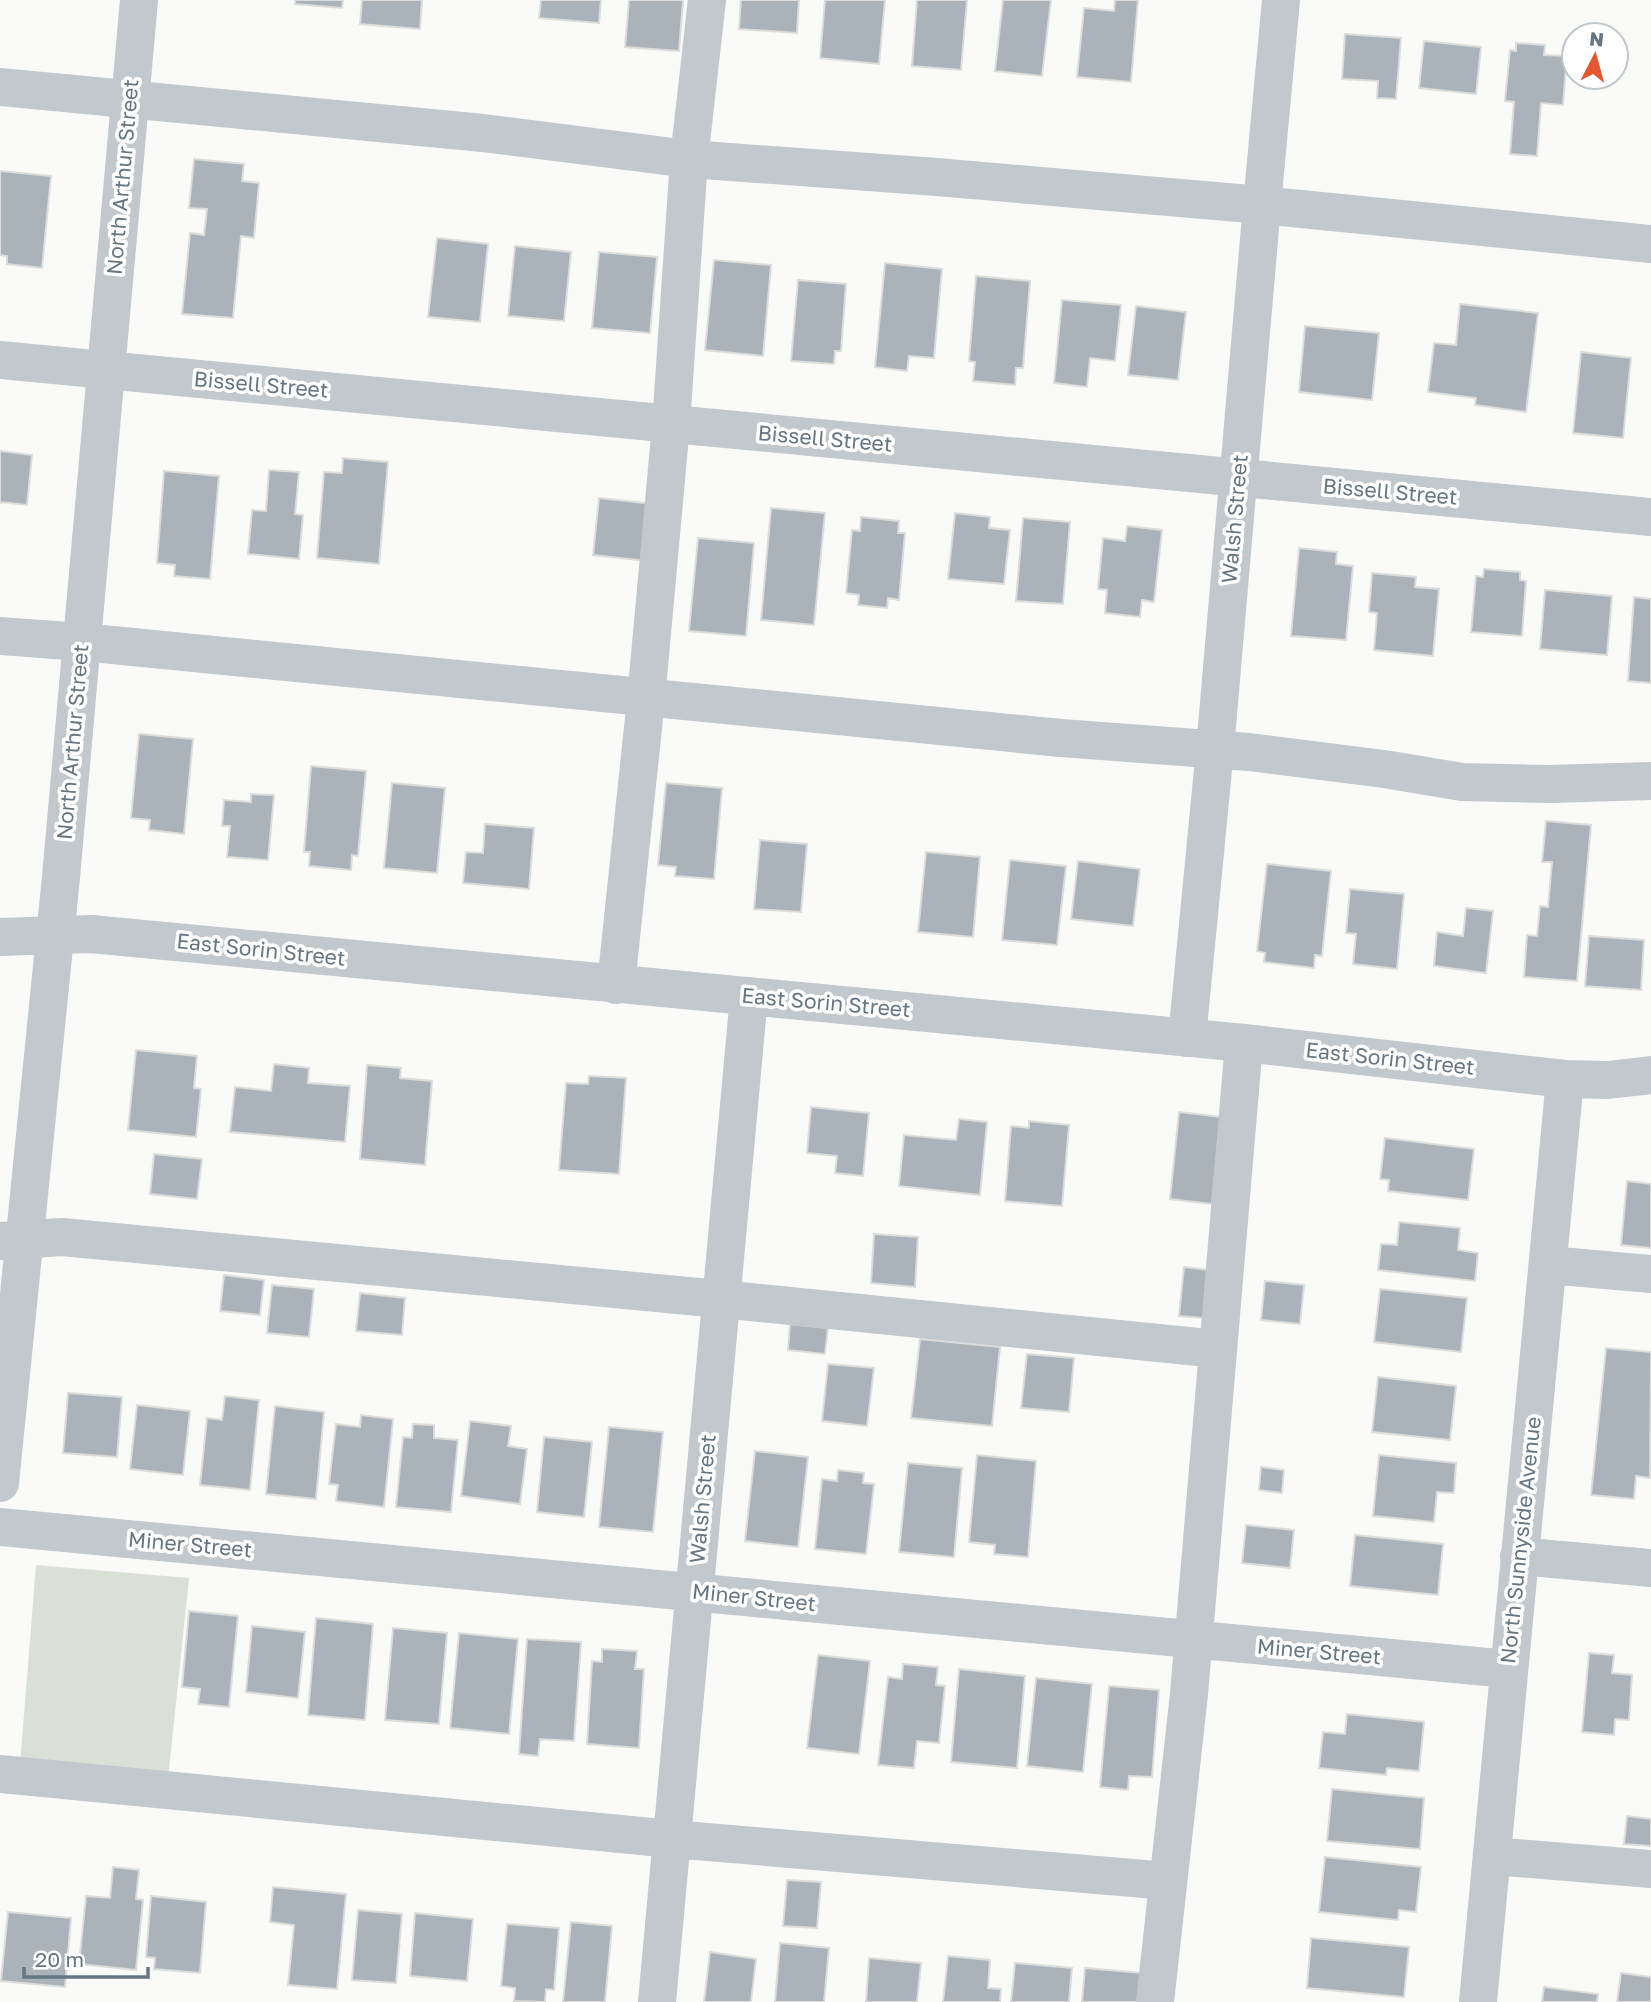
<svg xmlns="http://www.w3.org/2000/svg" width="1651" height="2002" font-family="'Golos Text',sans-serif">
<rect width="100%" height="100%" fill="#fafaf8"/>
<path fill="#dadfd7" d="M36,1565L189,1578L168,1779L20,1765Z"/>
<path fill="#aab3b9" stroke="#dcdcda" stroke-width="2" d="M295,0H343L342,8L295,4Z
M362,0H422L420,29L360,24Z
M541,0H601L599,23L539,18Z
M629,0H683L679,51L625,47Z
M741,0H799L797,33L739,29Z
M825,0H885L879,64L820,58Z
M917,0H967L961,70L912,66Z
M1003,0H1051L1042,76L995,71Z
M1115,0H1138L1131,82L1077,77L1084,8L1114,11Z
M1345,34L1401,38L1396,99L1377,98L1378,81L1342,79Z
M1424,41L1481,47L1476,94L1419,88Z
M1516,43L1545,45L1544,55L1567,56L1563,105L1541,103L1537,156L1510,154L1514,102L1505,101L1510,50L1516,51Z
M194,159L244,164L242,181L259,183L254,238L241,236L233,318L182,314L190,233L204,235L207,209L189,208Z
M0,171L51,176L42,268L7,264V256L0,255Z
M437,238L488,244L480,322L428,317Z
M515,246L571,252L564,321L508,316Z
M599,252L657,257L650,333L592,328Z
M714,260L771,265L763,356L705,350Z
M885,263L942,269L934,358L909,356L907,371L875,367Z
M976,276L1030,281L1023,368H1016L1015,385L973,381L975,362L969,361Z
M798,280L846,284L841,351H835L834,364L791,361Z
M1062,300L1121,305L1115,361L1090,358L1087,387L1054,383Z
M1460,304L1538,313L1526,412L1475,405L1476,398L1428,392L1434,343L1456,345Z
M1136,306L1186,312L1178,380L1128,375Z
M1305,326L1379,333L1372,400L1299,392Z
M1581,352L1631,358L1623,438L1573,433Z
M0,451L32,455L27,505L0,502V504Z
M343,458L388,462L379,564L317,558L324,472L342,473Z
M269,470L299,472L295,514L303,515L299,559L248,554L252,510L266,511Z
M164,471L219,476L210,579L174,576L175,565L157,563Z
M599,498L653,504L647,561L593,555Z
M771,508L825,513L814,625L761,620Z
M955,513L990,517L989,528L1010,530L1004,584L948,579Z
M861,517L899,521L898,533H905L899,600L888,598L887,608L858,605L859,595L846,593L852,530L860,531Z
M1023,518L1070,522L1063,604L1016,601Z
M1127,526L1162,530L1154,602L1142,600L1140,617L1105,613L1107,590L1098,589L1103,538L1125,541Z
M698,538L754,543L746,636L689,631Z
M1299,548L1337,552L1336,564L1353,566L1346,640L1291,636Z
M1484,569L1520,572V580L1526,581L1522,636L1471,632L1476,576L1483,577Z
M1372,573L1416,577L1415,587L1439,589L1433,656L1374,650L1377,613L1369,612Z
M1545,590L1612,596L1607,655L1540,649Z
M1634,597L1651,599V683L1628,681Z
M139,734L193,739L184,834L149,830L150,820L131,818Z
M311,766L366,771L358,856L352,855L351,870L309,866L310,852H304Z
M392,783L445,788L437,873L384,868Z
M666,783L722,788L714,879L675,876L676,867L658,865Z
M251,794L274,795L268,860L227,857L230,826H222L224,800L251,802Z
M1546,821L1591,825L1577,981L1524,977L1527,935L1537,936L1540,906L1548,907L1552,862H1542Z
M485,824L534,828L529,889L463,883L466,852L483,853Z
M760,840L807,844L801,912L754,909Z
M926,852L980,857L973,937L918,932Z
M1010,860L1066,866L1057,945L1002,940Z
M1078,861L1140,869L1133,926L1071,919Z
M1267,864L1331,871L1322,956L1315,955L1314,968L1264,962L1265,953L1257,951Z
M1350,889L1404,894L1397,969L1353,964L1356,934L1346,933Z
M1466,908L1493,911L1486,973L1434,966L1437,932L1463,936Z
M1589,936L1644,940L1641,990L1585,986Z
M136,1050L197,1056L194,1088L201,1089L196,1137L128,1130Z
M274,1064L309,1068L308,1083L350,1086L345,1142L230,1132L235,1087L271,1091Z
M367,1065L401,1068L400,1078L432,1081L425,1165L360,1159Z
M589,1076L626,1078L619,1174L559,1170L566,1083L588,1084Z
M811,1107L869,1113L863,1176L835,1173L837,1156L807,1153Z
M1179,1112L1221,1117L1212,1204L1170,1199Z
M959,1119L987,1122L980,1195L899,1186L904,1135L956,1140Z
M1029,1121L1069,1125L1062,1206L1005,1201L1011,1126L1029,1128Z
M1385,1138L1474,1149L1468,1200L1388,1191L1389,1180L1380,1179Z
M154,1154L202,1159L197,1199L150,1194Z
M1627,1181L1651,1184V1248L1621,1245Z
M1399,1222L1460,1228L1458,1250L1478,1253L1475,1281L1378,1270L1381,1244L1397,1245Z
M874,1234L918,1237L915,1287L871,1283Z
M1184,1267L1209,1270L1204,1318L1179,1316Z
M224,1275L264,1280L260,1315L220,1311Z
M1265,1281L1304,1285L1300,1324L1261,1320Z
M272,1285L314,1289L309,1337L267,1333Z
M1380,1289L1467,1298L1461,1352L1374,1342Z
M360,1293L405,1298L402,1335L356,1331Z
M790,1324L828,1328L825,1354L788,1350Z
M920,1339L1000,1347L992,1426L911,1418Z
M1606,1348L1651,1352L1650,1478L1636,1476L1634,1499L1591,1495Z
M1027,1354L1074,1358L1069,1412L1021,1408Z
M828,1364L874,1368L867,1426L822,1421Z
M1378,1377L1456,1386L1450,1440L1372,1432Z
M68,1393L122,1397L117,1457L63,1453Z
M225,1396L259,1400L250,1490L200,1485L207,1418L222,1420Z
M137,1405L190,1411L183,1475L130,1469Z
M275,1406L324,1412L316,1499L266,1494Z
M361,1415L393,1419L384,1507L336,1501L338,1485L329,1484L336,1424L360,1427Z
M470,1421L511,1426L508,1446L527,1449L520,1504L461,1496Z
M413,1424L434,1425V1438L458,1440L451,1512L396,1507L403,1437L412,1438Z
M609,1427L663,1432L653,1532L599,1527Z
M544,1437L592,1442L584,1517L537,1512Z
M755,1451L808,1457L798,1547L745,1541Z
M977,1455L1036,1461L1028,1557L994,1554L995,1545L969,1542Z
M1379,1455L1456,1463L1454,1493L1437,1492L1434,1522L1373,1516Z
M908,1463L962,1468L954,1557L899,1552Z
M1261,1467L1284,1470L1282,1493L1259,1490Z
M838,1470L864,1473L863,1483L874,1484L866,1554L815,1549L822,1479L837,1481Z
M1246,1525L1294,1530L1290,1568L1242,1563Z
M1355,1535L1443,1544L1438,1595L1350,1586Z
M189,1611L238,1616L229,1707L198,1704L200,1689L182,1687Z
M316,1618L373,1624L365,1720L308,1715Z
M252,1626L305,1632L298,1698L246,1692Z
M393,1628L447,1633L439,1724L385,1720Z
M459,1633L518,1639L509,1734L450,1728Z
M527,1639L581,1642L574,1741L540,1739L538,1756L519,1754Z
M602,1649L637,1651L635,1669H644L639,1748L587,1744L592,1661L602,1662Z
M1589,1653L1614,1655L1612,1673L1632,1675L1629,1720L1615,1719L1614,1735L1582,1732Z
M818,1655L870,1661L859,1754L807,1748Z
M903,1664L938,1667L936,1685L945,1686L939,1743L917,1741L914,1768L878,1765L888,1677L902,1679Z
M959,1669L1025,1676L1017,1768L951,1762Z
M1036,1678L1092,1684L1083,1772L1027,1766Z
M1109,1686L1159,1690L1152,1777L1129,1776L1128,1790L1100,1787Z
M1347,1714L1424,1722L1419,1771L1387,1768L1386,1775L1319,1768L1323,1732L1345,1734Z
M1332,1789L1424,1798L1420,1849L1327,1841Z
M1627,1816L1651,1819V1846L1624,1844Z
M1325,1857L1421,1867L1416,1912L1399,1910L1398,1920L1319,1912Z
M113,1867L139,1870L136,1899L143,1900L136,1970L79,1964L86,1896L110,1898Z
M787,1880L821,1882L817,1928L783,1926Z
M273,1887L346,1894L337,1989L288,1985L294,1925L270,1922Z
M151,1896L206,1902L200,1973L154,1969L155,1958L146,1957Z
M358,1910L402,1914L396,1983L352,1980Z
M8,1912L71,1918L65,1987L1,1981Z
M415,1913L473,1919L467,1981L410,1976Z
M571,1922L612,1926L605,2002H563Z
M507,1924L559,1928L554,1990L546,1989L545,2002L514,2001L515,1988L501,1986Z
M1311,1938L1409,1947L1404,1997L1307,1988Z
M780,1943L829,1948L824,2002H775Z
M710,1952L756,1959L751,2002H704Z
M948,1956L990,1960L988,1988L1001,1989L1000,2002H943Z
M869,1958L921,1963L917,2002H866Z
M1015,1963L1072,1968L1069,2002H1011Z
M1085,1968L1142,1973L1140,2002H1082Z
M1621,1973L1651,1977V2002H1617Z
M1544,1987L1598,1994L1597,2002H1542Z"/>
<g fill="none" stroke-linecap="round" stroke-linejoin="round">
<path stroke="#c3c8cc" stroke-width="38" d="M0,87L483,133L689,159L937,177L1262,205L1651,244
M0,360L1651,517
M0,636L82,642L1061,738L1249,752L1384,769L1462,782L1550,784L1651,781
M0,937L91,934L1244,1043L1565,1079L1608,1080L1651,1075
M616,985L646,699L671,425L689,159L707,0
M1187,1038L1215,749L1262,205L1281,0
M1,1241L62,1237L720,1299L1218,1349
M1549,1265L1651,1274
M0,1483L61,877L139,0
M0,1527L1508,1669
M1519,1556L1651,1568
M0,1774L672,1839L1168,1881
M1493,1856L1651,1869
M657,2002L749,996
M1155,2002L1189,1694L1244,1043
M1478,2002L1565,1079"/>
</g>
<g text-anchor="middle" stroke-width="7" stroke-linejoin="round" paint-order="stroke">
<g font-size="21" fill="#657683" stroke="#fff">
<text transform="translate(123 177) rotate(-85)" y="7">North Arthur Street</text>
<text transform="translate(261 385) rotate(5)" y="7">Bissell Street</text>
<text transform="translate(825 439) rotate(5)" y="7">Bissell Street</text>
<text transform="translate(1390 492) rotate(5)" y="7">Bissell Street</text>
<text transform="translate(1235 519) rotate(-85)" y="7">Walsh Street</text>
<text transform="translate(73 742) rotate(-85)" y="7">North Arthur Street</text>
<text transform="translate(261 950) rotate(6)" y="7">East Sorin Street</text>
<text transform="translate(826 1003) rotate(5)" y="7">East Sorin Street</text>
<text transform="translate(1390 1059) rotate(6)" y="7">East Sorin Street</text>
<text transform="translate(703 1499) rotate(-85)" y="7">Walsh Street</text>
<text transform="translate(1521 1540) rotate(-84)" y="7">North Sunnyside Avenue</text>
<text transform="translate(190 1545) rotate(5)" y="7">Miner Street</text>
<text transform="translate(754 1598) rotate(6)" y="7">Miner Street</text>
<text transform="translate(1319 1652) rotate(5)" y="7">Miner Street</text>
</g>
</g>
<g transform="translate(1595 56) rotate(6)"><circle r="33" fill="#ffffff" stroke="#c1c8cd" stroke-width="2"/>
<path d="M0-5L12 26L0 18L-12 26Z" fill="#e4572e"/>
<text y="-10" font-size="19" font-weight="bold" text-anchor="middle" fill="#657683">N</text>
</g>
<path d="M24 1967v10h124v-10" fill="none" stroke="#657683" stroke-width="3.5"/>
<text x="35" y="1967" font-size="21" fill="#657683" stroke="#ffffff" stroke-width="5" paint-order="stroke">20 m</text>
</svg>
